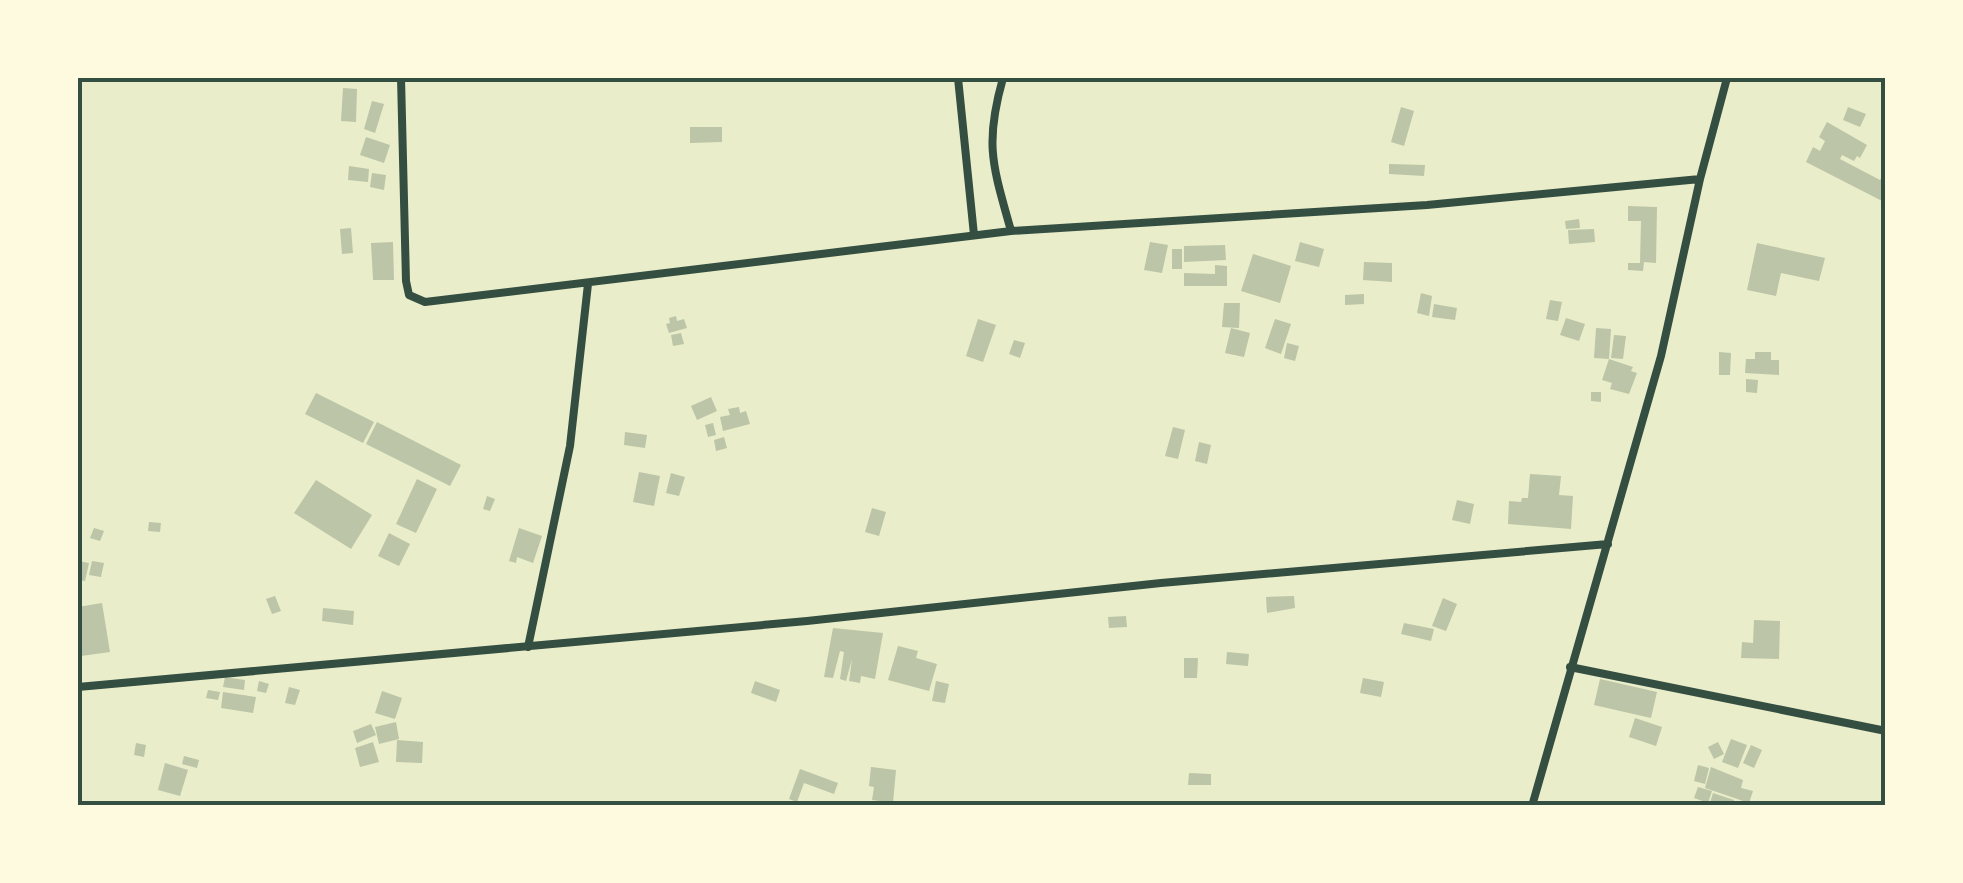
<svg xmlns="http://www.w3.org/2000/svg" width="1963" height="883" font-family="'Archivo Narrow',sans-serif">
<rect width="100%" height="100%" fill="#e9edc9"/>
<path fill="#bcc5a7" d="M343,88L357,89L356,122L341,121Z
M372,101L384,104L375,133L364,129Z
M1401,107L1414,111L1404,146L1391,142Z
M1848,107L1866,114L1860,127L1843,120Z
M1827,122L1867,145L1860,158L1857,156L1854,161L1842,155L1840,159L1880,180L1886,169V203L1806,162L1813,147L1820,151L1825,141L1819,137Z
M690,127H722V142L690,143Z
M366,137L390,145L384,163L360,155Z
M1389,164L1425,165L1424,176L1389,174Z
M349,166L369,169L368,182L348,180Z
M372,173L386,175L384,190L370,187Z
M1628,206L1657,207L1656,263L1644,262L1643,271L1628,270V263H1640L1641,221H1628Z
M1579,219L1580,228L1566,229L1565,221Z
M351,228L353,253L342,254L340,229Z
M1594,229L1595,242L1569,244L1568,230Z
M393,242L394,280H373L371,243Z
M1150,242L1168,245L1162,273L1144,270Z
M1300,242L1324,249L1319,267L1295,261Z
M1757,243L1825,258L1819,281L1781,273L1776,296L1747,290Z
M1225,245L1226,260L1184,262V246Z
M1172,249H1182V269H1172Z
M1253,254L1291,266L1280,303L1241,291Z
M1364,262L1392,263V282L1363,280Z
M1215,265L1227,266V286H1184V273L1215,274Z
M1421,293L1432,296L1429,316L1417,313Z
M1364,294V304L1345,305V295Z
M1550,300L1562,302L1558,321L1546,319Z
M1224,303H1240L1239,328L1222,327Z
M1434,304L1457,308L1455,320L1432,317Z
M676,316L677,321L684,319L687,328L669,333L666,324L670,323L669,318Z
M1566,318L1585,324L1579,341L1560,335Z
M978,319L996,325L983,362L966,356Z
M1275,319L1291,324L1281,354L1265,348Z
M1231,328L1250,333L1244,357L1225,353Z
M1596,328L1611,329L1609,359L1594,358Z
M681,333L684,344L673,346L671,335Z
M1614,335L1626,336L1623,359L1611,358Z
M1014,340L1025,343L1020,358L1009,354Z
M1287,343L1299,346L1295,361L1284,358Z
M1719,352L1731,353L1730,375H1719Z
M1755,352H1771V360H1779V375L1745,373L1746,359H1755Z
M1609,359L1633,367L1631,371L1637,373L1629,394L1610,389L1612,383L1602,380Z
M1746,379L1758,380L1757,393L1746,392Z
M1591,392H1601V402L1591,401Z
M316,393L374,422L363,443L305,414Z
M711,397L717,411L697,420L691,406Z
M739,407L740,413L746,411L750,424L723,431L720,417L730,415L728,409Z
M377,422L461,465L450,486L366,444Z
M713,423L716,435L708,437L705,425Z
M1173,427L1185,430L1178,459L1165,456Z
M625,432L647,435L645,448L624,445Z
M724,437L727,448L716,451L714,440Z
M1199,442L1211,445L1207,464L1195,461Z
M639,472L660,476L654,506L633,502Z
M671,473L685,477L679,496L666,493Z
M1530,474L1561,476L1559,495L1573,496L1571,529L1508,524L1509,501L1521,502L1522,498H1528Z
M417,479L437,489L416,533L396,524Z
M316,480L372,515L351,549L294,513Z
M487,496L495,499L490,511L483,509Z
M1457,500L1474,504L1470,524L1452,520Z
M872,508L886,512L879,536L865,532Z
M149,522L161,523L160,532L148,531Z
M94,528L104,531L100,541L90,538Z
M519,528L542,536L533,563L517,557L516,563L509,561Z
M389,533L410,544L399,566L378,556Z
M78,561L89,563L85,581L78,580Z
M92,561L104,563L101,577L89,575Z
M275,596L281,611L272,614L266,599Z
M1294,596L1295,608L1267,613L1266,597Z
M1443,598L1457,604L1446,631L1432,626Z
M102,603L110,652L81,656L78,607Z
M323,608L354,611L353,625L322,621Z
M1126,616L1127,627L1109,628L1108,617Z
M1754,620L1780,621L1779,659L1741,658L1742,642L1753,643Z
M1404,623L1434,629L1431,641L1401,634Z
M833,628L883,633L875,679L861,676L860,683L849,681L852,659L846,681L840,679L844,652L840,651L833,678L824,677Z
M898,646L918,651L916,658L937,664L929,691L888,680Z
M1227,652L1249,654L1248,666L1226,664Z
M1184,658H1198L1197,678H1184Z
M225,677L245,680L244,690L223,687Z
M1363,678L1384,682L1381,697L1360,693Z
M1600,679L1657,692L1651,718L1594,705Z
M259,681L269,684L266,693L257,691Z
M755,681L780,690L776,702L751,693Z
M936,681L949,684L945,703L932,701Z
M289,687L300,690L295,705L285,703Z
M208,690L220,692L218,700L206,698Z
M382,691L402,698L395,719L375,713Z
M223,692L256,697L253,713L221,708Z
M1635,718L1662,727L1656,746L1629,737Z
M396,722L399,739L379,744L375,727Z
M371,724L376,735L357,743L353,731Z
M1731,739L1747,745L1738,768L1722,762Z
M397,740L423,742L422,763L396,762Z
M373,742L379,762L360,767L355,748Z
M1718,742L1724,754L1714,759L1708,747Z
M136,743L146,745L144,757L134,755Z
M1751,745L1762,750L1754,768L1743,763Z
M184,756L199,760L197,768L182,764Z
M165,763L188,770L180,796L158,790Z
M1698,765L1709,768L1705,784L1694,781Z
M871,767L896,770L893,803L872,800L874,787L869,786Z
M1711,767L1743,780L1741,788L1753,791L1749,803L1705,788Z
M800,769L838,783L834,794L804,783L797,802L789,799Z
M1189,773L1211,774V785H1188Z
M1698,787L1712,791L1708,803L1694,798Z
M1713,793L1734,800L1732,806H1709Z"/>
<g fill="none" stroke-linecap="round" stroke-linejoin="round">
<path stroke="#344e41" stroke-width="8" d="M401,78L406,281L409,295L425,302L1011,231L1427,205L1700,179
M958,78L974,235
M1003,78C984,145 993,166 1011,231
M528,647L570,446L588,284
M1570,667L1886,731
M78,687L807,621L1161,583L1608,544
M1532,806L1661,356L1700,179L1727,78"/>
</g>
<rect width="1963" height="883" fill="none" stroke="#fefae0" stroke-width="160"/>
<rect x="80" y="80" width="1803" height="723" fill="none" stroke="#344e41" stroke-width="4"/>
</svg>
